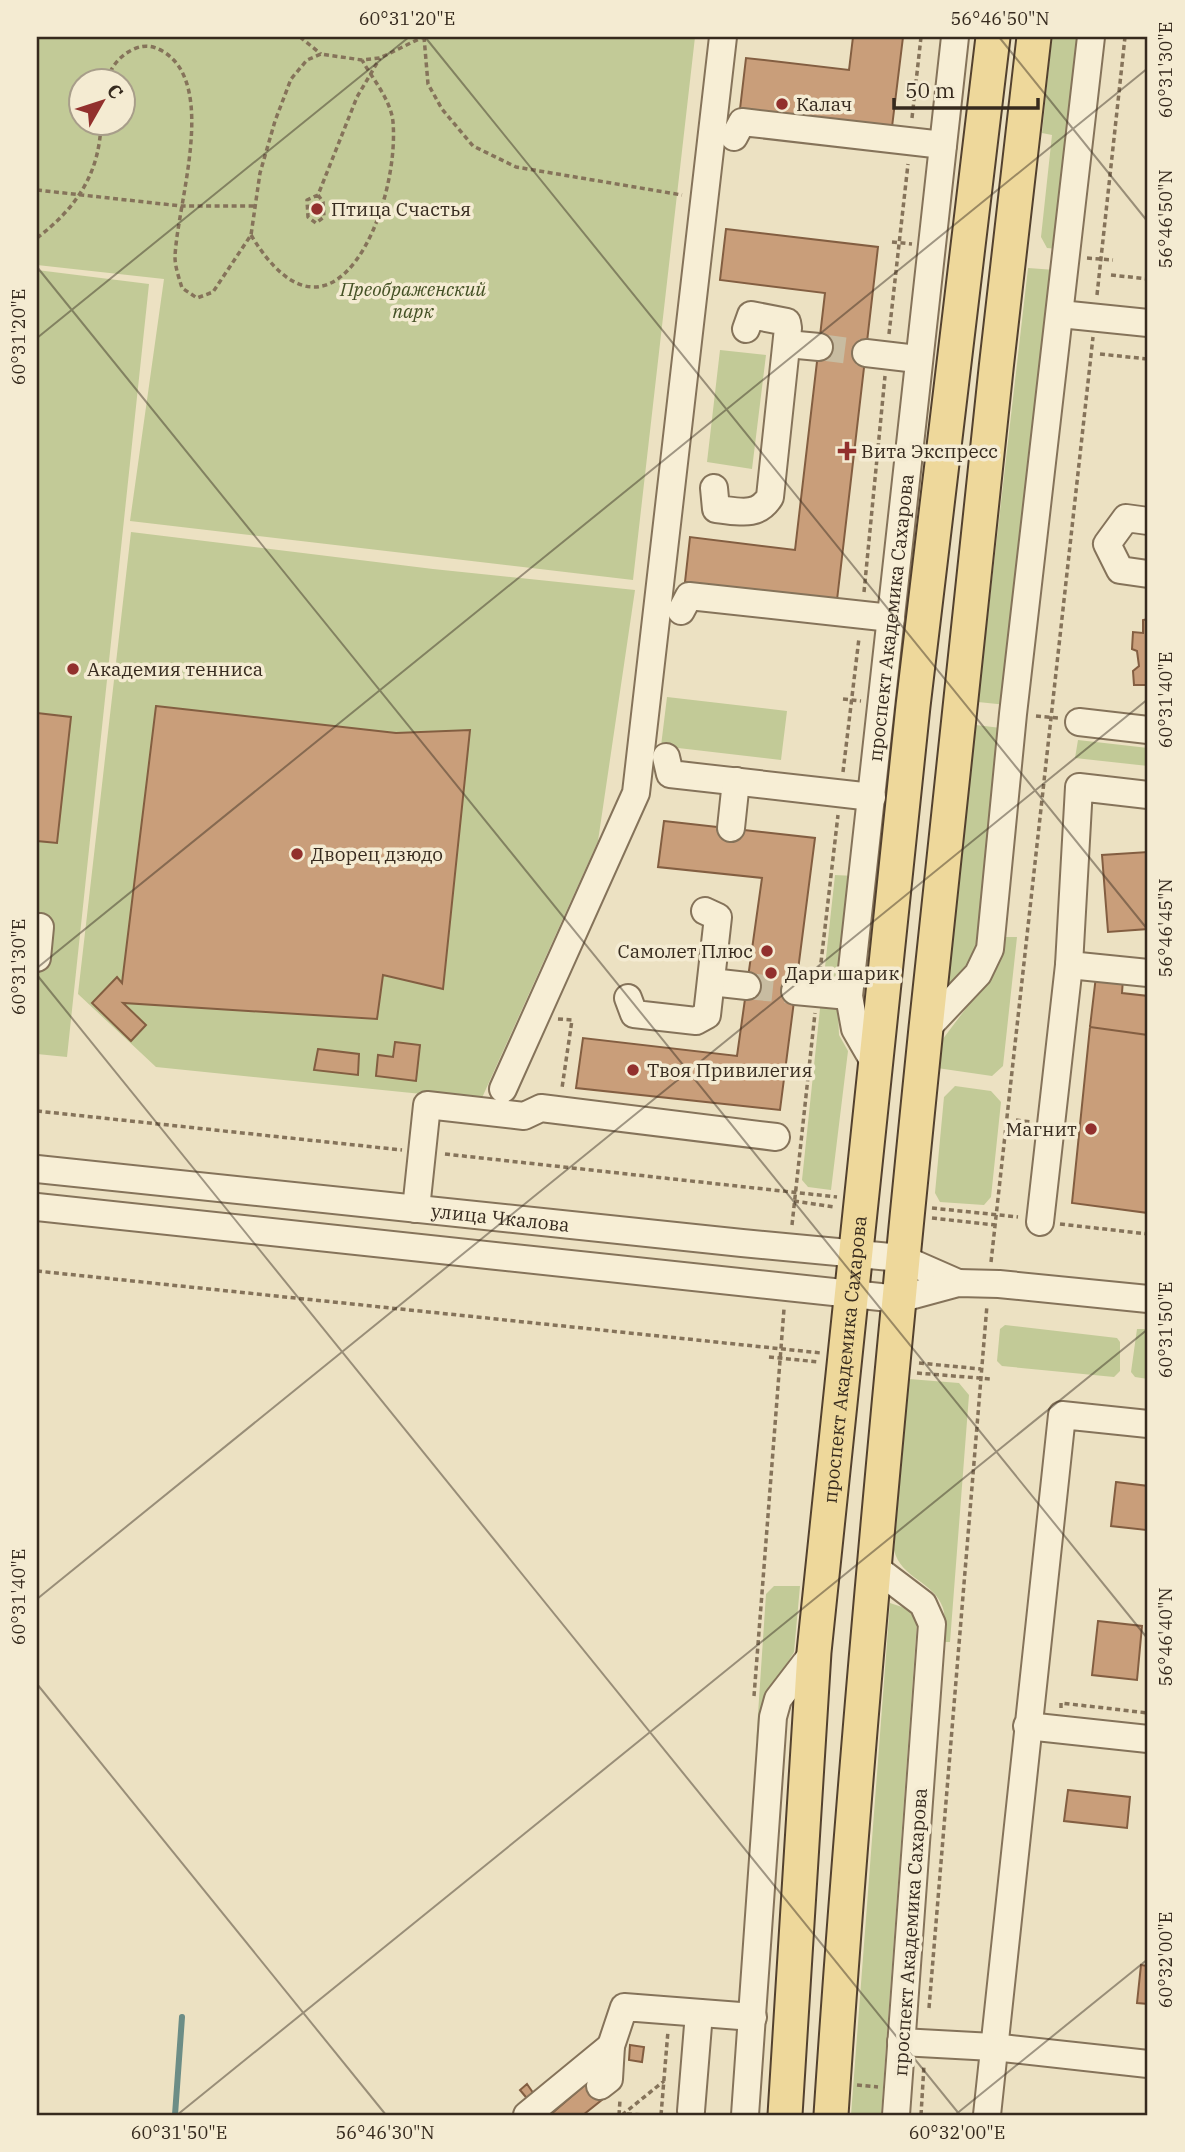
<svg xmlns="http://www.w3.org/2000/svg" width="1185" height="2152" font-family="'IBM Plex Serif',serif">
<rect width="100%" height="100%" fill="#ece1c2"/>
<path fill="#c2ca97" fill-rule="evenodd" d="M37,37H695L633,580L130,521L164,279L37,265ZM80,80H122V122H80Z
M1052,37H1082L1058,249L1047,248L1041,237L1052,135L1042,133Z
M1028,268L1055,270L1007,705L978,702Z
M37,270L149,284L67,1057L37,1054Z
M720,350L766,355L752,469L707,462Z
M131,532L433,569L635,590L598,841L481,1100L156,1067L78,994Z
M667,697L787,711L781,760L661,746Z
M976,725L1001,728L979,947L949,991L945,990Z
M1078,740L1148,748V766L1075,758Z
M835,875L855,876L843,969L834,977L824,976Z
M1001,937H1017L1003,1066L992,1076L937,1068L939,1044L995,970Z
M821,999L831,1000L838,1010L839,1035L848,1051L831,1190L808,1187L802,1180Z
M955,1086L991,1091L1001,1102L991,1197L984,1205L940,1202L935,1193L944,1097Z
M1005,1325L1117,1338L1120,1342V1371L1114,1377L1002,1366L997,1361L1000,1329Z
M1137,1329H1148V1379L1135,1377L1131,1372Z
M909,1379L959,1383L969,1395L950,1642H944C944,1632 946,1618 943,1608C934,1581 901,1579 894,1550Z
M774,1586H800L794,1652L767,1696L761,1710L756,1744L766,1594Z
M890,1603L908,1609L917,1622L881,2115H851Z"/>
<g fill="none" stroke-linecap="round" stroke-linejoin="round">
<path stroke="#6c8d86" stroke-width="6" d="M175,2115L182,2017"/>
</g>
<path fill="#c99e7a" stroke="#835e41" stroke-width="2" d="M853,37H903L892,127L740,109L746,58L849,70Z
M726,229L878,247L837,600L685,582L690,537L795,550L825,293L720,280Z
M1148,619V696L1147,685H1134L1133,671L1139,666L1137,651L1132,649L1133,632L1143,633V620Z
M156,706L396,733L470,730L443,989L383,975L377,1019L123,1003L146,1025L131,1041L92,1003L117,977L122,983Z
M37,713L71,717L57,843L37,841Z
M664,821L815,838L780,1110L576,1088L583,1038L737,1056L762,878L658,867Z
M1148,852V929L1108,932L1102,855Z
M1096,976L1123,979L1122,993L1148,996V1035L1090,1027Z
M1090,1027L1148,1035V1213L1072,1203Z
M395,1042L420,1045L416,1081L376,1076L378,1055L393,1057Z
M318,1049L359,1054L358,1075L314,1070Z
M1116,1482L1148,1486L1146,1530L1111,1526Z
M1098,1621L1142,1626L1137,1680L1092,1675Z
M1068,1790L1130,1797L1127,1828L1064,1821Z
M1141,1965L1148,1966V2004L1137,2003Z
M630,2045L644,2047L642,2062L629,2060Z
M593,2078L608,2095L583,2115H550Z
M527,2084L536,2097L530,2102L520,2090Z"/>
<g fill="none" stroke-linecap="round" stroke-linejoin="round">
<path stroke="#c8bca1" stroke-width="26" stroke-dasharray="26 13" stroke-linecap="butt" d="M819,347L866,353
M747,986L795,991"/>
<defs>
<g id="minor">
<path d="M734,137L742,122L943,145"/>
<path d="M1060,314L1148,323"/>
<path d="M787,344L819,347"/>
<path d="M866,353L917,359"/>
<path d="M714,488L716,509C738,511 757,518 770,497L788,328L787,322L751,315L746,329"/>
<path d="M1148,521L1126,518L1107,544L1120,570L1148,574"/>
<path d="M681,611L689,596L891,618"/>
<path d="M1079,722L1148,730"/>
<path d="M666,757L670,774L872,797"/>
<path d="M731,828L736,781"/>
<path d="M37,958L40,927"/>
<path d="M1069,965L1148,973"/>
<path d="M711,982L747,986"/>
<path d="M795,991L849,996"/>
<path d="M628,998L634,1014L696,1021L707,1015L718,917L705,911"/>
<path d="M926,1029L978,974L990,949L1013,714L1091,37"/>
<path id="s1" d="M877,1067L855,1029L849,996L955,37"/>
<path d="M503,1089L636,793L723,37"/>
<path id="s2" d="M37,1169L742,1243L901,1258L958,1283"/>
<path d="M37,1207L899,1299L958,1283L999,1284L1148,1299"/>
<path d="M416,1209L427,1105L524,1116L541,1108L776,1137"/>
<path d="M1040,1222L1069,965L1079,787L1148,795"/>
<path d="M873,1566L923,1604L932,1624L896,2115"/>
<path d="M1027,1726L1148,1739"/>
<path d="M901,2042L993,2047L1148,2064"/>
<path d="M600,2086L609,2079L611,2046L624,2007L753,2017"/>
<path d="M691,2111L699,2013"/>
<path d="M527,2115L611,2046"/>
<path d="M745,2115L773,1717L778,1699L814,1652"/>
<path d="M987,2115L1062,1415L1148,1424"/>
</g>
<g id="major">
<path id="s3" d="M785,2115L814,1652L913,706L993,37"/>
<path d="M831,2115C855,1752 889,1390 926,1028C960,697 995,367 1034,37"/>
</g>
</defs>
<use href="#minor" stroke="#85735a" stroke-width="30"/>
<use href="#major" stroke="#53412e" stroke-width="37"/>
<path stroke="#85735a" stroke-width="3.5" stroke-dasharray="5 3.5" stroke-linecap="butt" d="M300,37L321,54
M424,37L428,84L442,109L473,146L516,167L682,195
M107,80C111,67 120,55 134,49C145,44 154,46 164,52C218,86 177,204 175,257C175,267 179,278 182,288L197,298L213,292L251,235L260,173L275,121L291,79L307,60L321,54L362,60L380,58L423,37
M912,118L921,37
M37,190L181,206H254
M318,195L323,202L324,217L316,223L308,217L307,200L318,195L357,97L380,58
M251,235C333,371 400,207 393,122C391,100 372,78 362,60
M37,238C76,208 100,174 101,122
M892,242L912,244
M1087,258L1113,260
M1111,275L1148,279
M1097,295L1125,37
M889,334L908,164
M1100,354L1148,359
M864,592L885,376
M843,699L861,701
M1036,716L1058,718
M843,772L859,638
M820,971L838,815
M558,1019L572,1020L562,1088
M37,1111L402,1150
M1016,1120L1031,1122
M445,1154L837,1197
M794,1201L834,1207
M932,1208L1018,1217
M932,1218L995,1225
M1060,1224L1148,1234
M792,1225L815,1013
M991,1262L1093,337
M37,1271L821,1353
M769,1357L819,1362
M919,1363L981,1369
M917,1373L991,1379
M754,1696L784,1309
M1061,1708V1703L1148,1713
M929,2008L987,1305
M857,2085L878,2087
M627,2114L648,2115
M619,2115L620,2100
M622,2115L664,2081
M661,2115L668,2031
M921,2115L924,2065"/>
<use href="#minor" stroke="#f7eed5" stroke-width="26"/>
<use href="#major" stroke="#eed89b" stroke-width="33"/>
</g>
<path fill="none" stroke="#362a1e" stroke-width="2" stroke-opacity="0.45" d="M425,37L1148,930M999,37L1148,222M37,267L1148,1639M37,338L409,37M37,968L1148,68M37,975L960,2115M37,1599L1148,699M37,1684L386,2115M177,2115L1148,1329M955,2115L1148,1959"/>
<g fill="#92302d" stroke="#f4ebd2" stroke-width="2.5">
<circle cx="782" cy="104" r="7"/>
<circle cx="317" cy="209" r="7"/>
<path d="M843.5 440.5h7v7h7v7h-7v7h-7v-7h-7v-7h7z"/>
<circle cx="73" cy="669" r="7"/>
<circle cx="297" cy="854" r="7"/>
<circle cx="767" cy="951" r="7"/>
<circle cx="771" cy="973" r="7"/>
<circle cx="633" cy="1070" r="7"/>
<circle cx="1091" cy="1129" r="7"/>
</g>
<g text-anchor="middle" stroke-width="7" stroke-linejoin="round" paint-order="stroke">
<g font-size="19" fill="#362a1e" stroke="#f4ebd2" text-anchor="start">
<text x="796" y="111">Калач</text>
<text x="331" y="216">Птица Счастья</text>
<text x="861" y="458">Вита Экспресс</text>
<text x="87" y="676">Академия тенниса</text>
<text x="311" y="861">Дворец дзюдо</text>
<text x="753" y="958" text-anchor="end">Самолет Плюс</text>
<text x="785" y="980">Дари шарик</text>
<text x="647" y="1077">Твоя Привилегия</text>
<text x="1077" y="1136" text-anchor="end">Магнит</text>
</g>
<g font-size="19" font-style="italic" fill="#445125" stroke="#f4ebd2">
<text x="413" y="296">Преображенский<tspan x="413" dy="22">парк</tspan></text>
</g>
<g font-size="19" fill="#362a1e" stroke="#f4ebd2">
<text dy="7" stroke="none"><textPath href="#s1" startOffset="458">проспект Академика Сахарова</textPath></text>
<text dy="7" stroke="none"><textPath href="#s2" startOffset="466">улица Чкалова</textPath></text>
<text dy="7" stroke="none"><textPath href="#s3" startOffset="758">проспект Академика Сахарова</textPath></text>
<text transform="translate(910 1932) rotate(-86)" y="7">проспект Академика Сахарова</text>
</g>
</g>
<rect width="1185" height="2152" fill="none" stroke="#f4ebd2" stroke-width="77"/>
<g transform="translate(102 102) rotate(51)"><circle r="33" fill="#f4ebd2" stroke="#a89e8a" stroke-width="2"/>
<path d="M0-5L12 26L0 18L-12 26Z" fill="#92302d"/>
<text y="-10" font-size="19" font-weight="bold" text-anchor="middle" fill="#362a1e">С</text>
</g>
<path d="M894 98v10h144v-10" fill="none" stroke="#362a1e" stroke-width="3.5"/>
<text x="905" y="98" font-size="21" fill="#362a1e" stroke="#f4ebd2" stroke-width="5" paint-order="stroke">50 m</text>
<rect x="38" y="38" width="1108" height="2076" fill="none" stroke="#362a1e" stroke-width="2.5"/>
<g font-size="18" text-anchor="middle" fill="#362a1e">
<text x="407" y="25">60°31'20"E</text>
<text x="1000" y="25">56°46'50"N</text>
<text transform="translate(1166 70) rotate(-90)" y="6">60°31'30"E</text>
<text transform="translate(1166 219) rotate(-90)" y="6">56°46'50"N</text>
<text transform="translate(19 337) rotate(-90)" y="6">60°31'20"E</text>
<text transform="translate(1166 700) rotate(-90)" y="6">60°31'40"E</text>
<text transform="translate(1166 928) rotate(-90)" y="6">56°46'45"N</text>
<text transform="translate(19 967) rotate(-90)" y="6">60°31'30"E</text>
<text transform="translate(1166 1330) rotate(-90)" y="6">60°31'50"E</text>
<text transform="translate(19 1597) rotate(-90)" y="6">60°31'40"E</text>
<text transform="translate(1166 1637) rotate(-90)" y="6">56°46'40"N</text>
<text transform="translate(1166 1960) rotate(-90)" y="6">60°32'00"E</text>
<text x="179" y="2139">60°31'50"E</text>
<text x="385" y="2139">56°46'30"N</text>
<text x="957" y="2139">60°32'00"E</text>
</g>
</svg>
